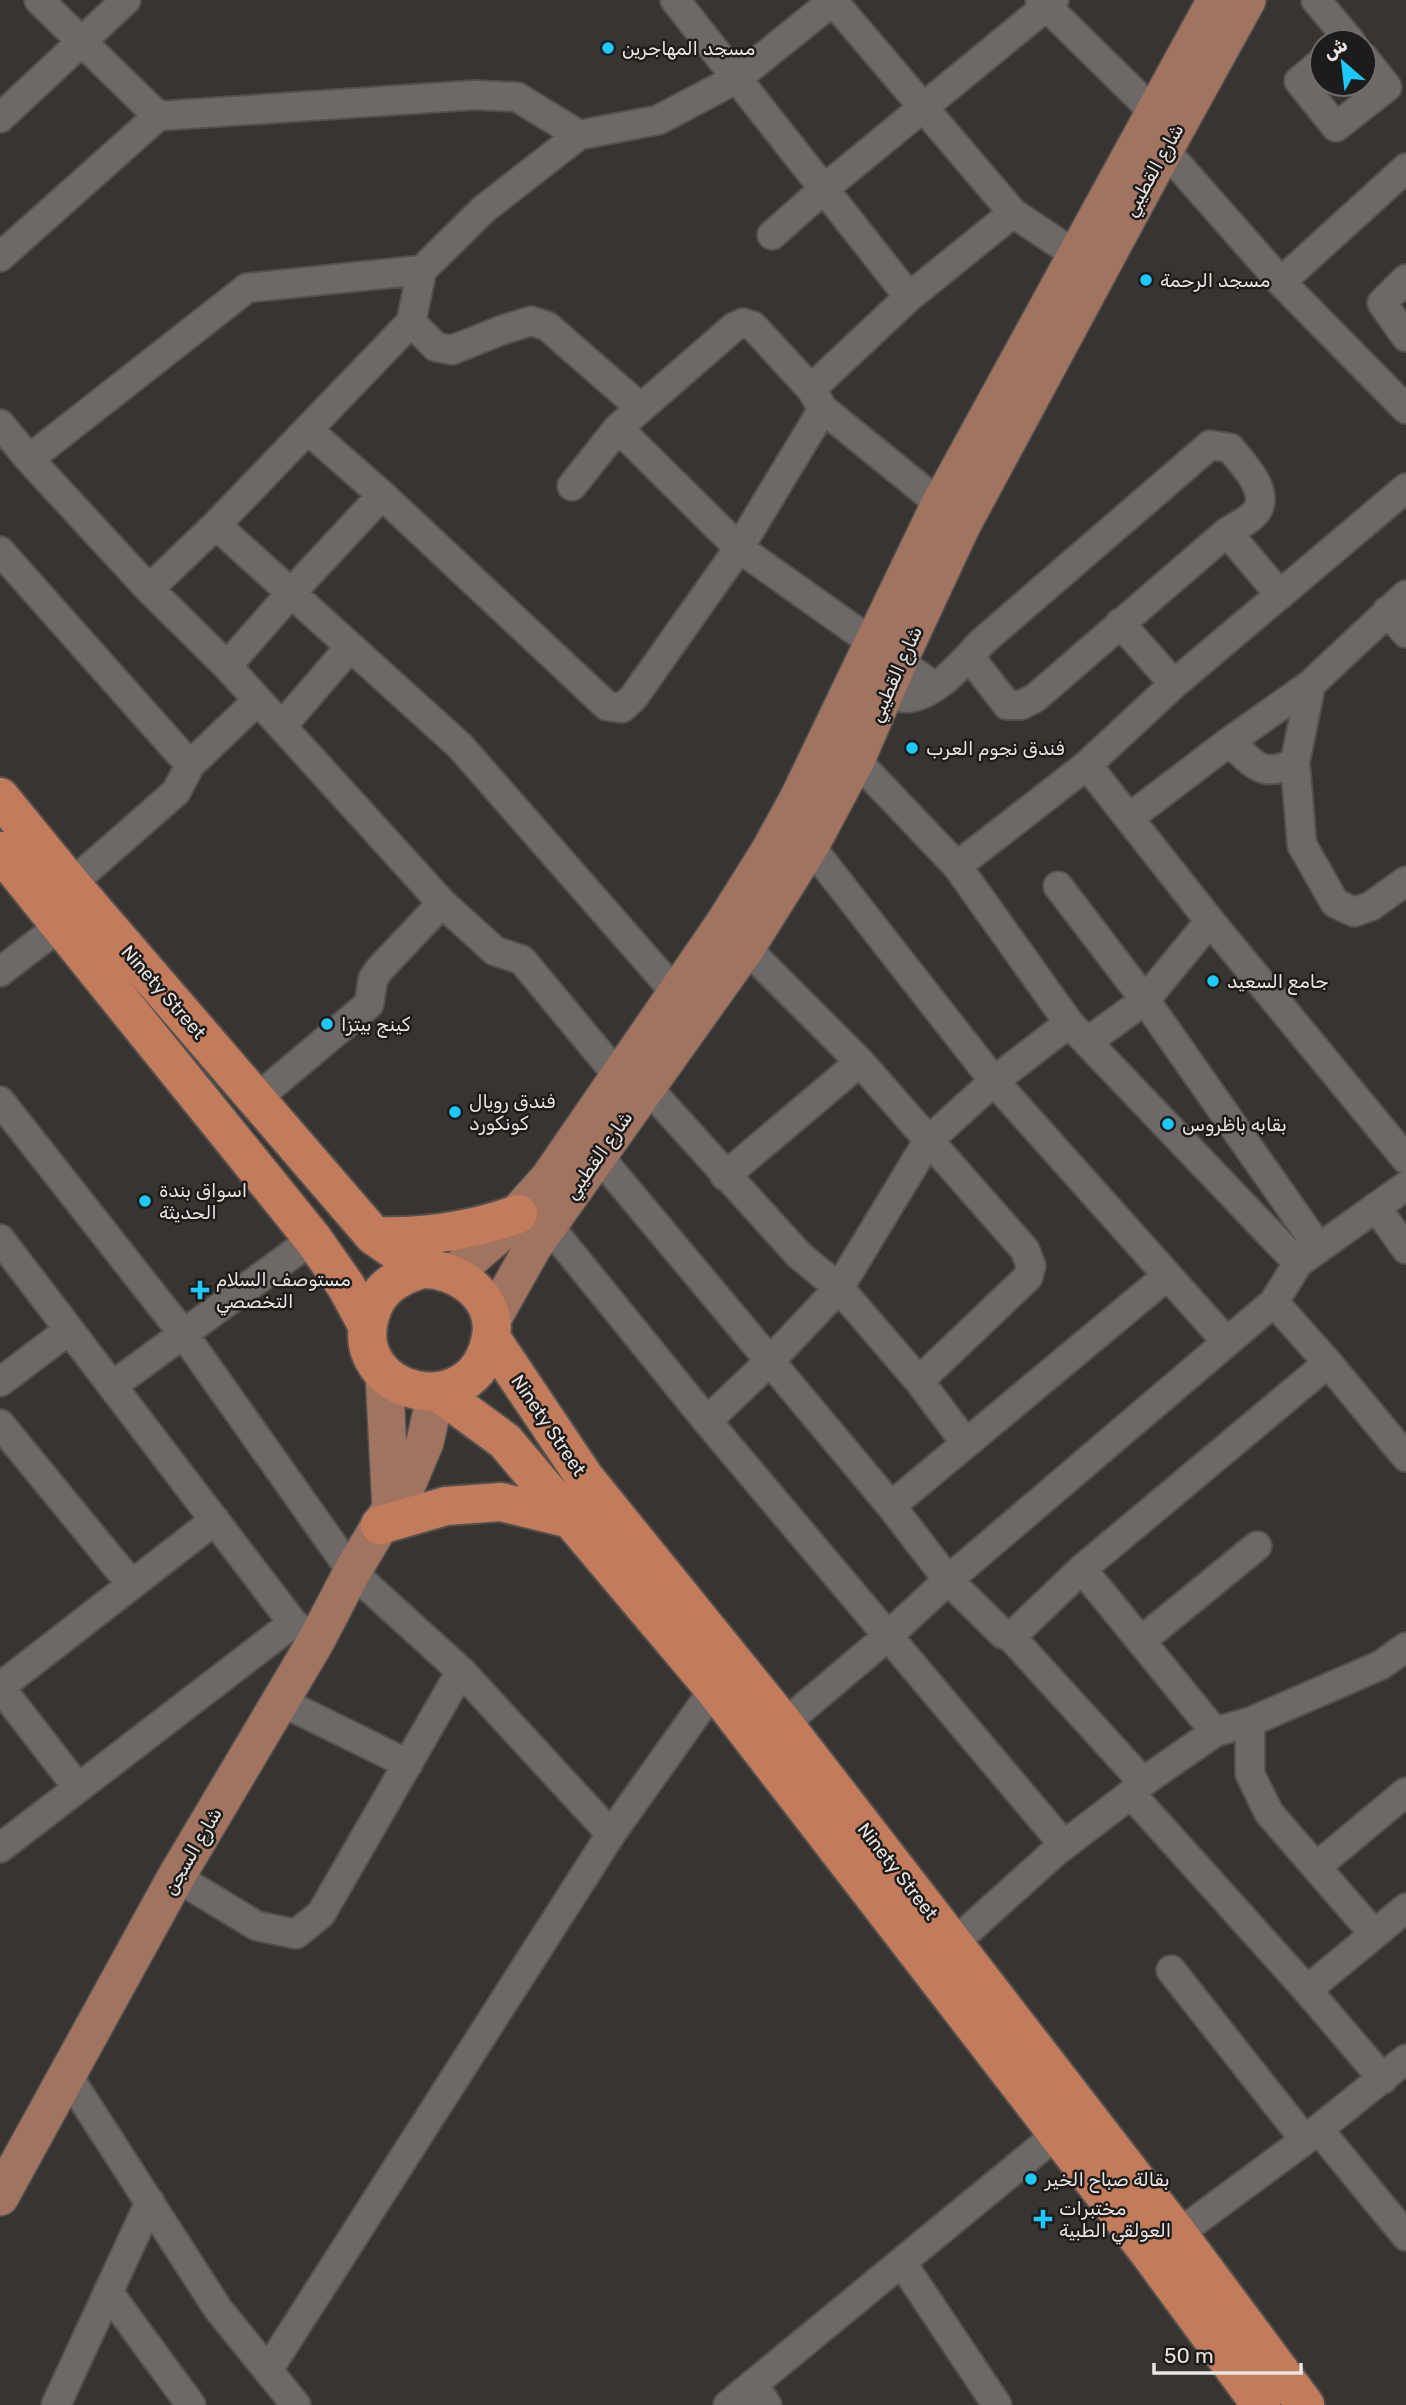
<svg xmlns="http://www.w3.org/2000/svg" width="1406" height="2405" font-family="Rubik,'Noto Sans Arabic',sans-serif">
<rect width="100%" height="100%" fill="#383432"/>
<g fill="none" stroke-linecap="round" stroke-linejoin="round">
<defs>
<path id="minor" d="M39,0L158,116
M675,0L909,297
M832,0L1013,213L1076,255
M1040,0L1154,112
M1316,0L1351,42
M1322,62L1299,81L1336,127L1387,87L1364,58
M0,118L126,0
M1164,149L1281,282L1406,409
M772,235L825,188L1054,0
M0,257L158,116L475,95L517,97L579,135
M1406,279L1382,303L1406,337
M1281,282L1406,168
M411,322L436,347L452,350L502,330L531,321L547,326L641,408
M811,389L909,297L1013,213
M0,424L29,459L149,589L227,666L442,903L495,951L522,960L619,1077
M618,428L739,548L935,687
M308,430L382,495L607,706L622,708L633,698L739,548L823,409
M29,459L247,288L422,270
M572,486L618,428L734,327L743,323L753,326L811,389L823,409L940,504
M216,525L460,746L676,993
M1227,532L1280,595
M0,551L190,765
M149,589L216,525L411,322L422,270L484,209L579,135L658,120L736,79L834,0
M1387,611L1406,633
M1120,623L1174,684
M227,666L291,593L382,495
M1311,684L1295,762L1302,845L1335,903L1354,912L1371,906L1406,881
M885,693C892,695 901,698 907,698C936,696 964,661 982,642L1210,445L1230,448C1244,465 1276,497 1251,517C1244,523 1235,527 1227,532L1035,698L1021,705H1007L969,656
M282,726L350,647
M1229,742C1254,763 1261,780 1295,762
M856,760L957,866L1069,1023L1298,1263
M1087,765L1210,921L1406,1159
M1129,818L1229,742L1311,684L1406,595
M810,846L994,1081L1226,1341
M957,866L1087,765L1174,684L1406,488
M71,884L176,792L190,765L258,700
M1058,886L1145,1000L1319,1248
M746,948L860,1062L1025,1250L1031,1266L1028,1277L919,1381
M0,972L61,925
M1087,1042L1145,1000L1210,921
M647,1087L799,1255L839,1288L919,1381L965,1442
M256,1099L369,1004L373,979L378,971L442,903
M0,1101L182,1332L352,1572L461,1671L611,1834
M586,1141L891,1506L948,1580L1003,1634L1011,1637L1143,1782
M725,1176L860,1062
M1376,1207L1406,1249
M548,1225L707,1421L1064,1845
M0,1239L293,1623L316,1641
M1274,1302L1328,1363L1406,1457
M0,1382L69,1330
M112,1386L313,1239
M707,1421L770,1361L839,1288L928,1141L994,1081L1069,1023
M0,1424L132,1585
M891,1506L1167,1276
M1082,1569L1215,1732
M1011,1637L1082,1569L1328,1363
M1142,1640L1257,1546
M0,1687L215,1520
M0,1687L78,1788
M280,1701L408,1764
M1250,1722V1774L1269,1813L1374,1934
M784,1724L888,1636L948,1580L1274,1302L1298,1263L1406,1186
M1131,1794L1307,1990L1383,2079
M0,1848L293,1623
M1316,1867L1406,1792
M176,1877L257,1926L296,1934L321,1914L461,1671
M953,1944L1055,1852L1131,1794L1143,1782L1215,1732L1250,1722L1381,1665L1406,1647
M1171,1970L1305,2140
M1307,1990L1406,1908
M66,2073L218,2309L296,2405
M1319,2130L1406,2236
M1178,2234L1305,2140L1406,2059
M902,2263L997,2405
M108,2292L191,2405
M268,2370L611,1834L714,1689
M753,2384L767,2405
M56,2405L150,2202
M728,2405L1056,2135"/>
<path id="major" d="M453,1274L497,1236L549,1178L723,925L770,850L798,799L940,504L1216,0
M493,1318L533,1247L746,948L810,846L856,760L899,660L962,525L1151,174L1247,0
M384,1373L391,1510
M0,2197L176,1877L316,1641L352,1572L380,1525L406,1487L425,1442L436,1392"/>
<path id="highway" d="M0,797L71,884L374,1236L422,1269
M0,851L313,1239L346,1286L367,1325
M374,1236C425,1238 470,1231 518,1214
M422,1269C458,1268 498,1297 491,1337C475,1427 347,1395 370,1316C377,1289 396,1277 422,1269Z
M491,1338L585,1478L784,1724L1178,2234L1305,2405
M438,1392L505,1441L714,1689L1150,2254L1261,2405
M380,1525L446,1506L501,1502L571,1519"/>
</defs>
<use href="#minor" stroke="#54504e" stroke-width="32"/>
<use href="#major" stroke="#54504e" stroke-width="40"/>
<use href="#highway" stroke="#54504e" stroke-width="42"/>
<use href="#minor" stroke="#6e6967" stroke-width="28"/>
<use href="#major" stroke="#a07460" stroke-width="37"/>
<use href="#highway" stroke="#c27b5b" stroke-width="38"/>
</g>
<g fill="#1cc9fc" stroke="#1e1c1b" stroke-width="2.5">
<circle cx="608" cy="48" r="7"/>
<circle cx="1146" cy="280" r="7"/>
<circle cx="912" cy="748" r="7"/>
<circle cx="1213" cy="981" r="7"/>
<circle cx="327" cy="1024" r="7"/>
<circle cx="455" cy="1112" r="7"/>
<circle cx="1168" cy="1124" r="7"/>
<circle cx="145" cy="1201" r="7"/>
<path d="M196.5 1279.5h7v7h7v7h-7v7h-7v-7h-7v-7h7z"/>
<circle cx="1031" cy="2179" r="7"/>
<path d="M1039.5 2208.5h7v7h7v7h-7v7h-7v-7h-7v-7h7z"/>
</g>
<g text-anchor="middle" stroke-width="5" stroke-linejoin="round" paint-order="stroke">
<g font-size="19" fill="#e8e5e3" stroke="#1e1c1b" text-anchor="start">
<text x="622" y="55">مسجد المهاجرين</text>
<text x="1160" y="287">مسجد الرحمة</text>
<text x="926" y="755">فندق نجوم العرب</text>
<text x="1227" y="988">جامع السعيد</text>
<text x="341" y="1031">كينج بيتزا</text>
<text x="469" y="1108">فندق رويال<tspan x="469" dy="22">كونكورد</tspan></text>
<text x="1182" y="1131">بقابه باظروس</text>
<text x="159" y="1197">اسواق بندة<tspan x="159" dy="22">الحديثة</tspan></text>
<text x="216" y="1286">مستوصف السلام<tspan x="216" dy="22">التخصصي</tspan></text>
<text x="1045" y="2186">بقالة صباح الخير</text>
<text x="1059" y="2215">مختبرات<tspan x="1059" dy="22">العولقي الطبية</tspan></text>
</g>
<g font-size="19" fill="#e8e5e3" stroke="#1e1c1b">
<text transform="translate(1153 170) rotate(-61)" y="7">شارع القطيبي</text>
<text transform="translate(895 674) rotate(-66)" y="7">شارع القطيبي</text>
<text transform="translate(164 992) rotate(49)" y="7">Ninety Street</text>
<text transform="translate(598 1155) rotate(-55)" y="7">شارع القطيبي</text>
<text transform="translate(549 1425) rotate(56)" y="7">Ninety Street</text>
<text transform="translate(192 1851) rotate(-60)" y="7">شارع السجن</text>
<text transform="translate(898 1871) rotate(52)" y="7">Ninety Street</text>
</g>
</g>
<g transform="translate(1343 63) rotate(332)"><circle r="33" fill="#1e1c1b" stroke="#6f6c6b" stroke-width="2"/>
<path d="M0-5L12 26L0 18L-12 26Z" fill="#1cc9fc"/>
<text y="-10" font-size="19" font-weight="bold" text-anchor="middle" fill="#e8e5e3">ش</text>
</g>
<path d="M1154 2363v10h147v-10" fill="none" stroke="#e8e5e3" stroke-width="3.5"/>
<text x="1164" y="2363" font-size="21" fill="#e8e5e3" stroke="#1e1c1b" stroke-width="5" paint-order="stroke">50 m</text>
</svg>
